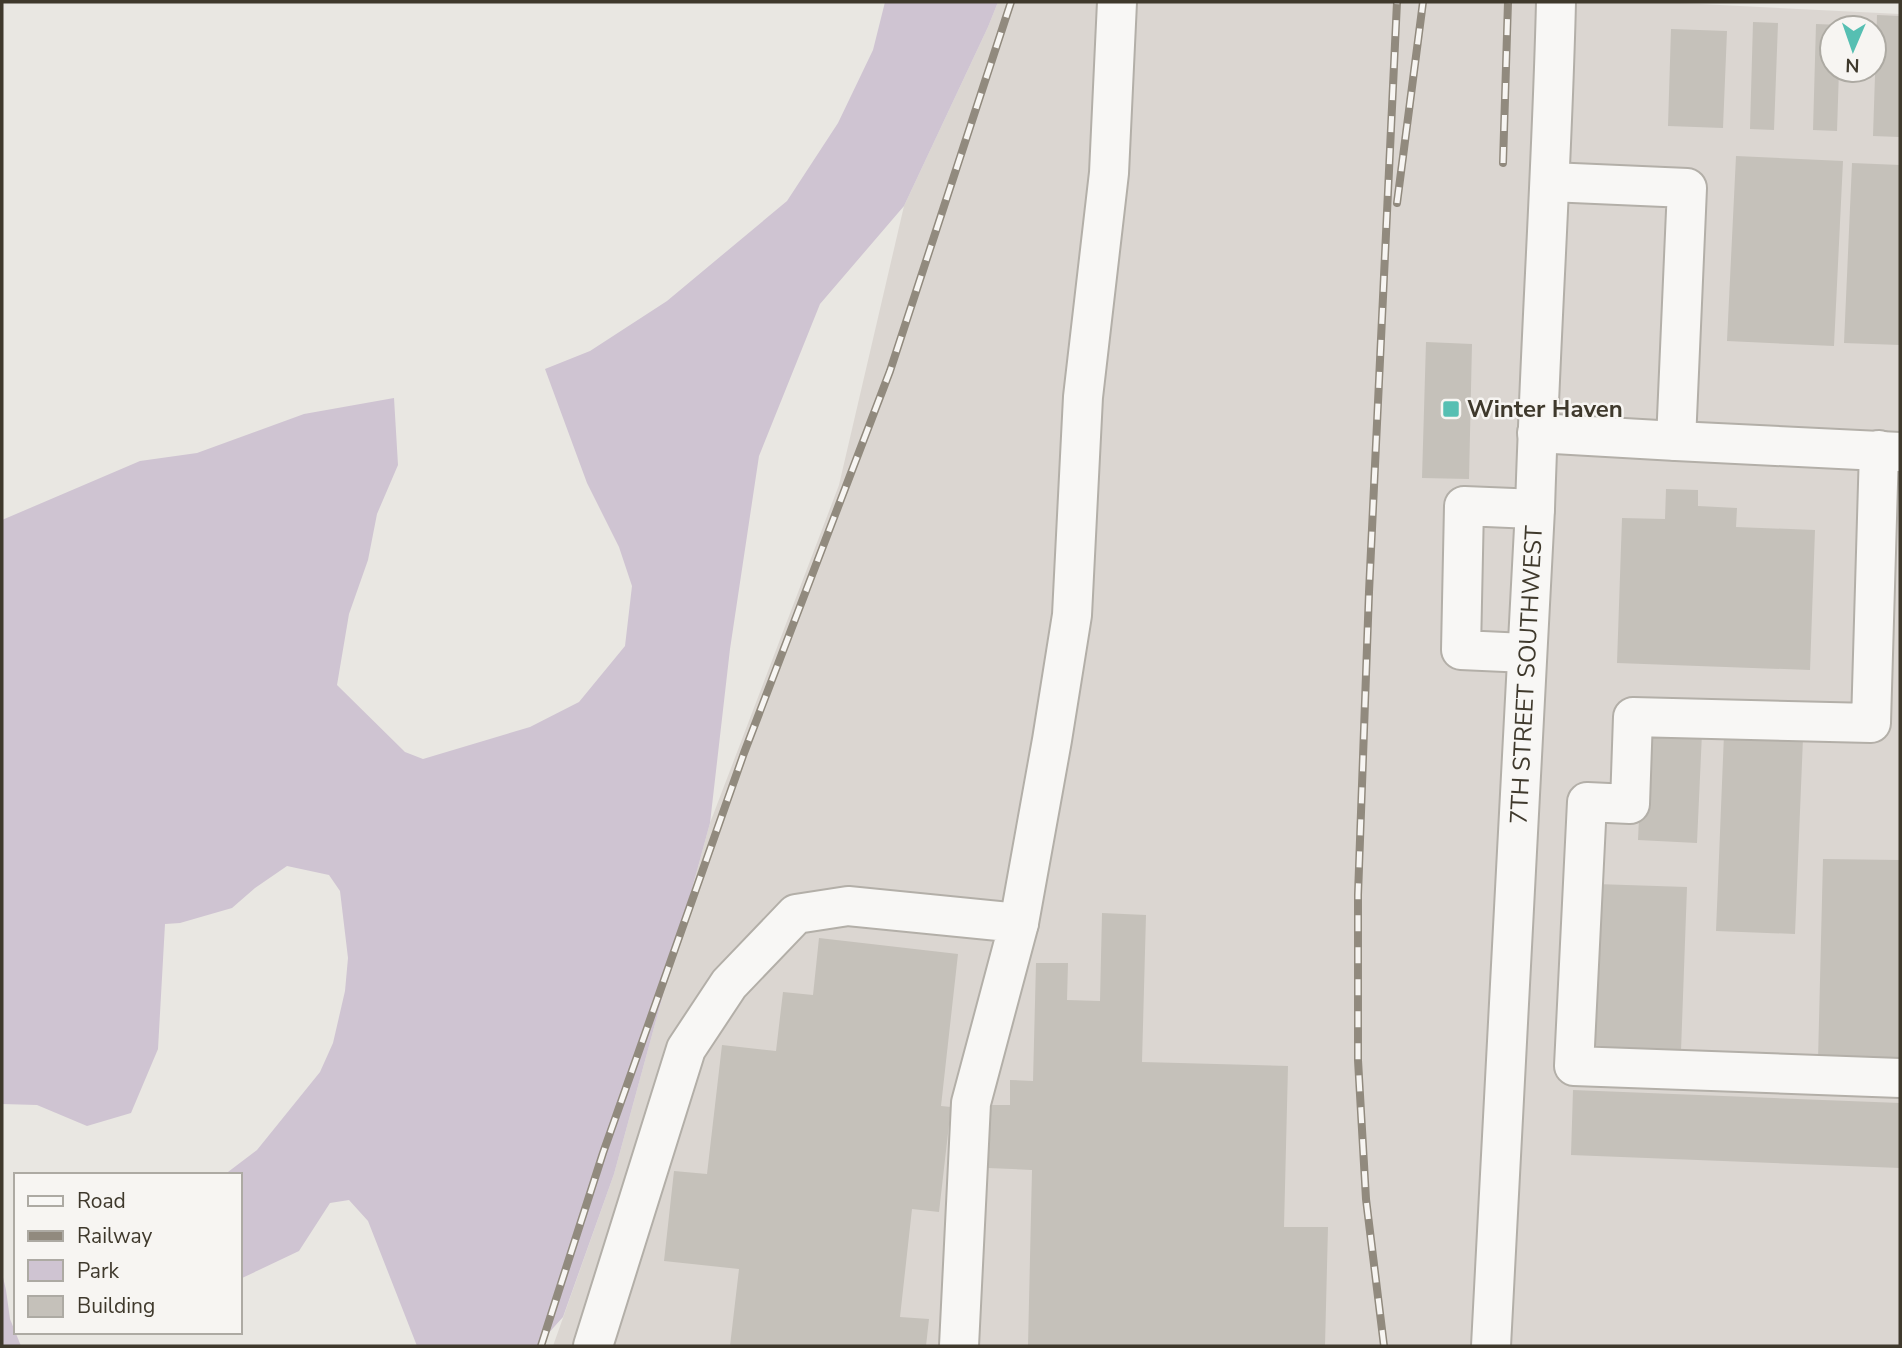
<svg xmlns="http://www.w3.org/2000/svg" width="1902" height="1348" font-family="'Nunito Sans',sans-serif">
<rect width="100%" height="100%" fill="#e9e7e2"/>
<path fill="#dbd6d1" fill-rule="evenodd" d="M998,2H1538L1535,117L1473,1346H553L614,1174L710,823L839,485L904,206L988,27Z
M1574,2H1660L1900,14V1346H1509ZM1832,28H1874V70H1832Z"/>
<path fill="#cfc4d2" d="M885,2H998L988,27L904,206L820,304L759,456L730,649L710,823L614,1174L563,1317L537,1346H417L368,1221L349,1200L330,1203L299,1251L240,1279V1175H224L257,1150L320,1072L333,1043L345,991L348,958L340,891L329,875L287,866L255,888L232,908L180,923L165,924L158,1049L131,1113L87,1126L37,1105L2,1104V520L140,461L197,453L304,414L394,398L398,465L377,514L368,560L349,614L337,685L405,752L423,759L530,727L579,702L625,646L632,586L619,547L587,483L545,369L590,351L667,301L787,201L838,123L873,50Z
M2,1273L6,1290L10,1319L21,1346H2Z"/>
<path fill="#c5c1ba" d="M1877,15L1900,16L1899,137L1873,136Z
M1753,22L1778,23L1774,130L1750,129Z
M1816,24L1841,25V28H1832V70H1839L1837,131L1813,130Z
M1671,29L1727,31L1723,128L1668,126Z
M1736,156L1843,161L1834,346L1727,341Z
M1852,163L1900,165V345L1844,343Z
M1426,342L1472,344L1469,479L1422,478Z
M1666,489L1698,490V506L1737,508L1736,527L1815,530L1810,670L1617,663L1622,518L1665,519Z
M1643,731L1702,733L1697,843L1638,840Z
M1724,734L1803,738L1795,934L1716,931Z
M1823,859L1900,860V1063L1818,1061Z
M1596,884L1687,887L1681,1051L1591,1047Z
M1102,913L1146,915L1142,1062L1288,1066L1284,1227H1328L1325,1346H1028L1032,1170L988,1168L990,1105H1010V1080L1033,1081L1036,963H1068L1067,1000L1100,1001Z
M819,938L958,954L941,1106L951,1107L939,1212L912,1209L900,1317L929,1319L926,1346H730L739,1269L664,1261L674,1171L707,1174L722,1045L776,1051L783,992L813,995Z
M1573,1090L1900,1103V1168L1571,1155Z"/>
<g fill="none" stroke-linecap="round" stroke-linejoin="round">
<defs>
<g id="minor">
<path d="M1550,182L1687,188L1676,441"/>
<path d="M1537,433L1676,441L1900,452"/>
<path d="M1879,450L1871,723L1633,717L1630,804L1587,802L1574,1066L1900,1078"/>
<path d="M1527,653L1461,650L1464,506L1535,509"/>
<path d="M1019,923L1052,740L1072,615L1083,397L1109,173L1117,2"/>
<path d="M593,1346L686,1049L729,984L796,914L848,906L1019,923L971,1103L959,1346"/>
<path id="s1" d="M1491,1346L1535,509C1540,340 1552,171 1556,2"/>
</g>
</defs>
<use href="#minor" stroke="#b3afa8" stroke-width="42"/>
<use href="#minor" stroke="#f8f7f5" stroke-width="38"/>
<defs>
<path id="rail" d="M1503,163L1508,2
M1397,203L1423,2
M541,1346L603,1153L744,753L890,371L1011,2
M1384,1346L1366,1199L1358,1060V895L1369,592L1397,2"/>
</defs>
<use href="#rail" stroke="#918a7e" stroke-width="8"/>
<use href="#rail" stroke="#f7f5f2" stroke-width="5" stroke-dasharray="16" stroke-linecap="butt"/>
</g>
<rect fill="#56bfb2" stroke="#f7f5f2" stroke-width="2.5" x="1442" y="400" width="18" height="18" rx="3.5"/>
<g text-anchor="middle" stroke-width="5" stroke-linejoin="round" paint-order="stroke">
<g font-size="24" font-weight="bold" fill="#3f392c" stroke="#f7f5f2" text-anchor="start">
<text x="1467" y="417">Winter Haven</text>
</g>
<g font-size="24" fill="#3f392c" stroke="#f7f5f2">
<text dy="8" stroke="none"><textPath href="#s1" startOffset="672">7TH STREET SOUTHWEST</textPath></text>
</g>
</g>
<rect width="1902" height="1348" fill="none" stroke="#3f392c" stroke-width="7"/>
<rect x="14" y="1173" width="228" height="161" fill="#f7f5f2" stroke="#adaaa3" stroke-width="2"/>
<rect x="28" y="1196" width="35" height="10" fill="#f8f7f5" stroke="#adaaa3" stroke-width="2"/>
<text x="77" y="1208" font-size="21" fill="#3f392c">Road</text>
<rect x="28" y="1231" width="35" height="10" fill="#918a7e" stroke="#adaaa3" stroke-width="2"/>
<text x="77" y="1243" font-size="21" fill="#3f392c">Railway</text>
<rect x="28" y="1260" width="35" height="21" fill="#cfc4d2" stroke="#adaaa3" stroke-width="2"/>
<text x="77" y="1278" font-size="21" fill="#3f392c">Park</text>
<rect x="28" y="1296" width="35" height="21" fill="#c5c1ba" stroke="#adaaa3" stroke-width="2"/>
<text x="77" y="1313" font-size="21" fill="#3f392c">Building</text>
<g transform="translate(1853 49) rotate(182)"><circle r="33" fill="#f7f5f2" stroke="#adaaa3" stroke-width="2"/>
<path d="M0-5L12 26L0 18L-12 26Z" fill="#56bfb2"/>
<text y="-10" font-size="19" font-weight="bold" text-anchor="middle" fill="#3f392c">N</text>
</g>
</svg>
